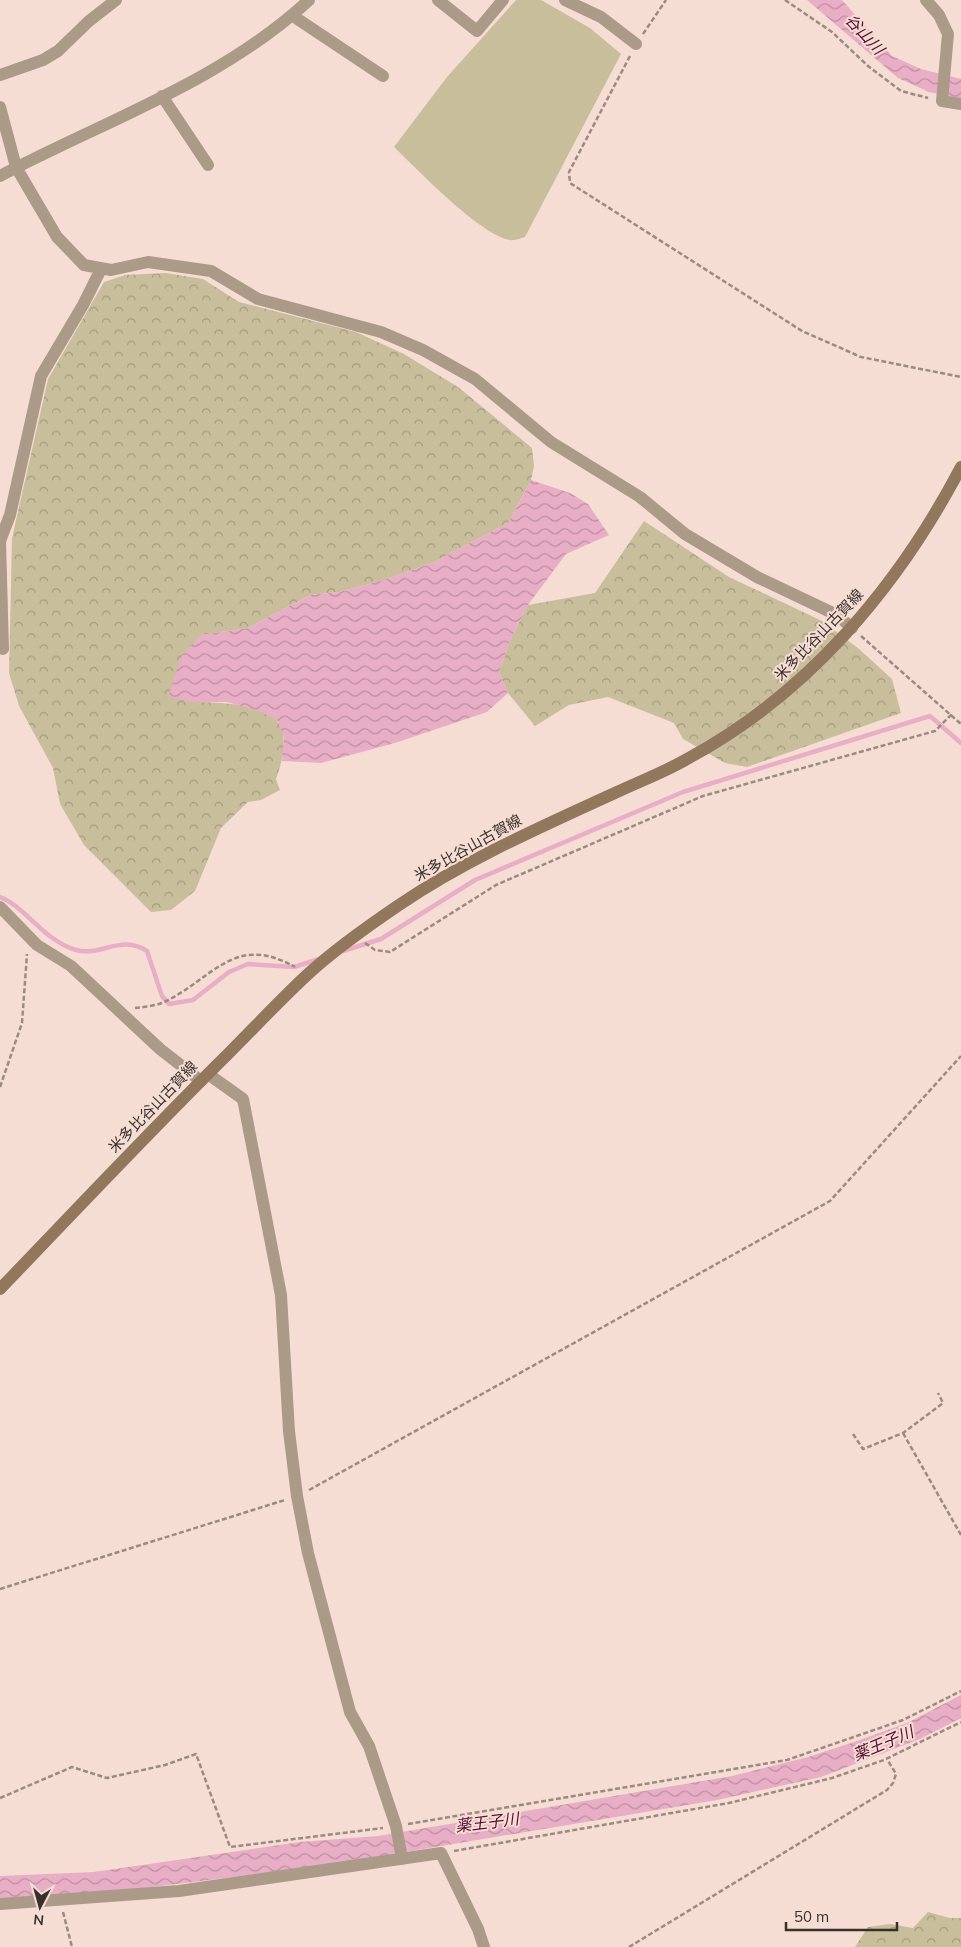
<svg xmlns="http://www.w3.org/2000/svg" width="961" height="1947" font-family="Mulish,'Noto Sans JP',sans-serif">
<defs>
<pattern id="forest-crowns" width="20" height="18" patternUnits="userSpaceOnUse" patternTransform="scale(1.25)"><rect width="20" height="18" fill="#c8be9c"/><path d="M2 6a3 3 0 1 1 6 0M12 15a3 3 0 1 1 6 0" fill="none" stroke="#a39b7f"/></pattern>
<pattern id="water-waves" width="16" height="10" patternUnits="userSpaceOnUse" patternTransform="scale(1.25)"><rect width="16" height="10" fill="#e8aec5"/><path d="M0 5q4-4 8 0t8 0" fill="none" stroke="#bd8ea0"/></pattern>
</defs>
<rect width="100%" height="100%" fill="#f6ddd3"/>
<path fill="url(#forest-crowns)" d="M166,273L203,279L239,302L356,332L404,354L458,387L532,448L534,466L531,480L508,523L432,563L384,580L339,592L310,595L248,628L201,635L192,702C212,702 265,703 278,722C289,738 282,762 276,779L280,790L261,800L248,802L221,828L195,891L171,910L151,912L84,845L60,804L53,768L19,706L9,673L12,538L48,379L104,282L125,275Z
M644,521L729,577L822,621L859,649L892,679L901,713L747,767L725,763L683,739L674,723L608,697L569,705L535,726L508,693L499,672L512,636L528,605L595,593Z
M928,1912L950,1918H961V1947H855L868,1927L890,1924L913,1928Z"/>
<path fill="#c8be9c" d="M516,0H541L590,28L621,54L525,237C521,238 515,241 510,240C480,235 418,170 394,147L447,77Z"/>
<path fill="url(#water-waves)" d="M807,0H842L892,56L921,69L961,79V99L929,92L898,78Z
M531,480L570,493L588,504L609,535L566,554L528,605L512,636L499,672L508,693L487,712L395,743L321,763L282,761L284,738L278,721L262,712L227,702H192L168,697L182,655L201,635L248,628L310,595L339,592L384,580L432,563L508,523Z
M961,1695V1718L920,1739L821,1777L717,1800L316,1867L104,1893L0,1899V1876L94,1872L300,1842L378,1836L732,1776L808,1757L857,1741L907,1723Z"/>
<g fill="none" stroke-linecap="round" stroke-linejoin="round">
<path stroke="#e8aec5" stroke-width="4.5" d="M0,897C26,907 44,941 76,950C101,957 121,934 147,951L162,996L169,1004L193,1000L229,972L248,964L294,967L319,959
M343,951L381,939L475,880L683,792L930,716L961,743"/>
<path stroke="#9b8a83" stroke-width="2.5" stroke-dasharray="5 2.5" stroke-linecap="butt" d="M785,0L832,32L868,66L901,91L928,98
M643,34L666,0
M630,56L569,172L570,183L802,331L861,357L961,377
M861,636L961,724
M365,943L375,950L390,952L496,885L703,796L935,731L952,714
M135,1008C144,1007 154,1006 162,1003C213,980 233,932 295,967
M0,1087L22,1023L27,954
M903,1433L961,1535
M853,1434L863,1449L903,1433L943,1403L938,1393
M309,1490L830,1201L961,1056
M0,1589L285,1500
M0,1798L72,1767L107,1778L165,1765L196,1754L230,1847L383,1828
M408,1824L787,1760L903,1720L961,1691
M454,1851L729,1803L832,1778L884,1760L961,1722
M63,1912L72,1947
M629,1947L887,1790L893,1783L896,1774L887,1759"/>
<path stroke="#ac9a88" stroke-width="12" d="M438,0L477,31L503,0
M565,0L601,17L636,44
M926,0L939,15L948,34L942,101L961,104
M293,16L383,76
M0,75L43,60L58,51L89,21L116,0
M162,96L208,165
M0,107L16,167L57,237L84,265L111,270L148,262L211,271L258,299L381,332L423,350L475,379L551,442L640,497L685,534L757,577L837,615L852,628
M0,176C104,121 222,81 309,0
M3,649L0,541L10,515L41,376L83,305L101,269
M0,907L37,945L71,966L160,1049L201,1081
M208,1074L243,1099L281,1295L289,1431L297,1496L308,1553L350,1712L369,1746L396,1826L402,1859
M0,1904L179,1891L441,1853L478,1929L484,1947"/>
<path stroke="#91775c" stroke-width="12" d="M0,1289C76,1210 151,1130 229,1053C255,1027 280,1000 307,975C335,949 368,926 399,905C467,859 543,826 617,792C640,781 665,772 687,759C808,694 898,587 961,467"/>
</g>
<g text-anchor="middle" stroke-width="4" stroke-linejoin="round" paint-order="stroke">
<g font-size="15" fill="#39302c" stroke="#f6ddd3">
<text transform="translate(819 635) rotate(-46)" y="5">米多比谷山古賀線</text>
<text transform="translate(468 848) rotate(-29)" y="5">米多比谷山古賀線</text>
<text transform="translate(153 1107) rotate(-46)" y="5">米多比谷山古賀線</text>
</g>
<g font-size="16" font-style="italic" fill="#500d31" stroke="#f6ddd3">
<text transform="translate(865 34) rotate(47)" y="6">谷山川</text>
<text transform="translate(883 1743) rotate(-23)" y="6">薬王子川</text>
<text transform="translate(487 1822) rotate(-7)" y="6">薬王子川</text>
</g>
</g>
<g transform="translate(40 1907) rotate(186)" stroke="#f6ddd3" stroke-width="4" paint-order="stroke">
<path d="M0-4L9 19L0 12L-9 19Z" fill="#39302c"/>
<text y="-8" font-size="14" font-weight="bold" text-anchor="middle" fill="#39302c">N</text>
</g>
<path d="M786 1922v8h111v-8" fill="none" stroke="#39302c" stroke-width="2.5"/>
<text x="794" y="1922" font-size="15" fill="#39302c" stroke="#f6ddd3" stroke-width="4" paint-order="stroke">50 m</text>
</svg>
